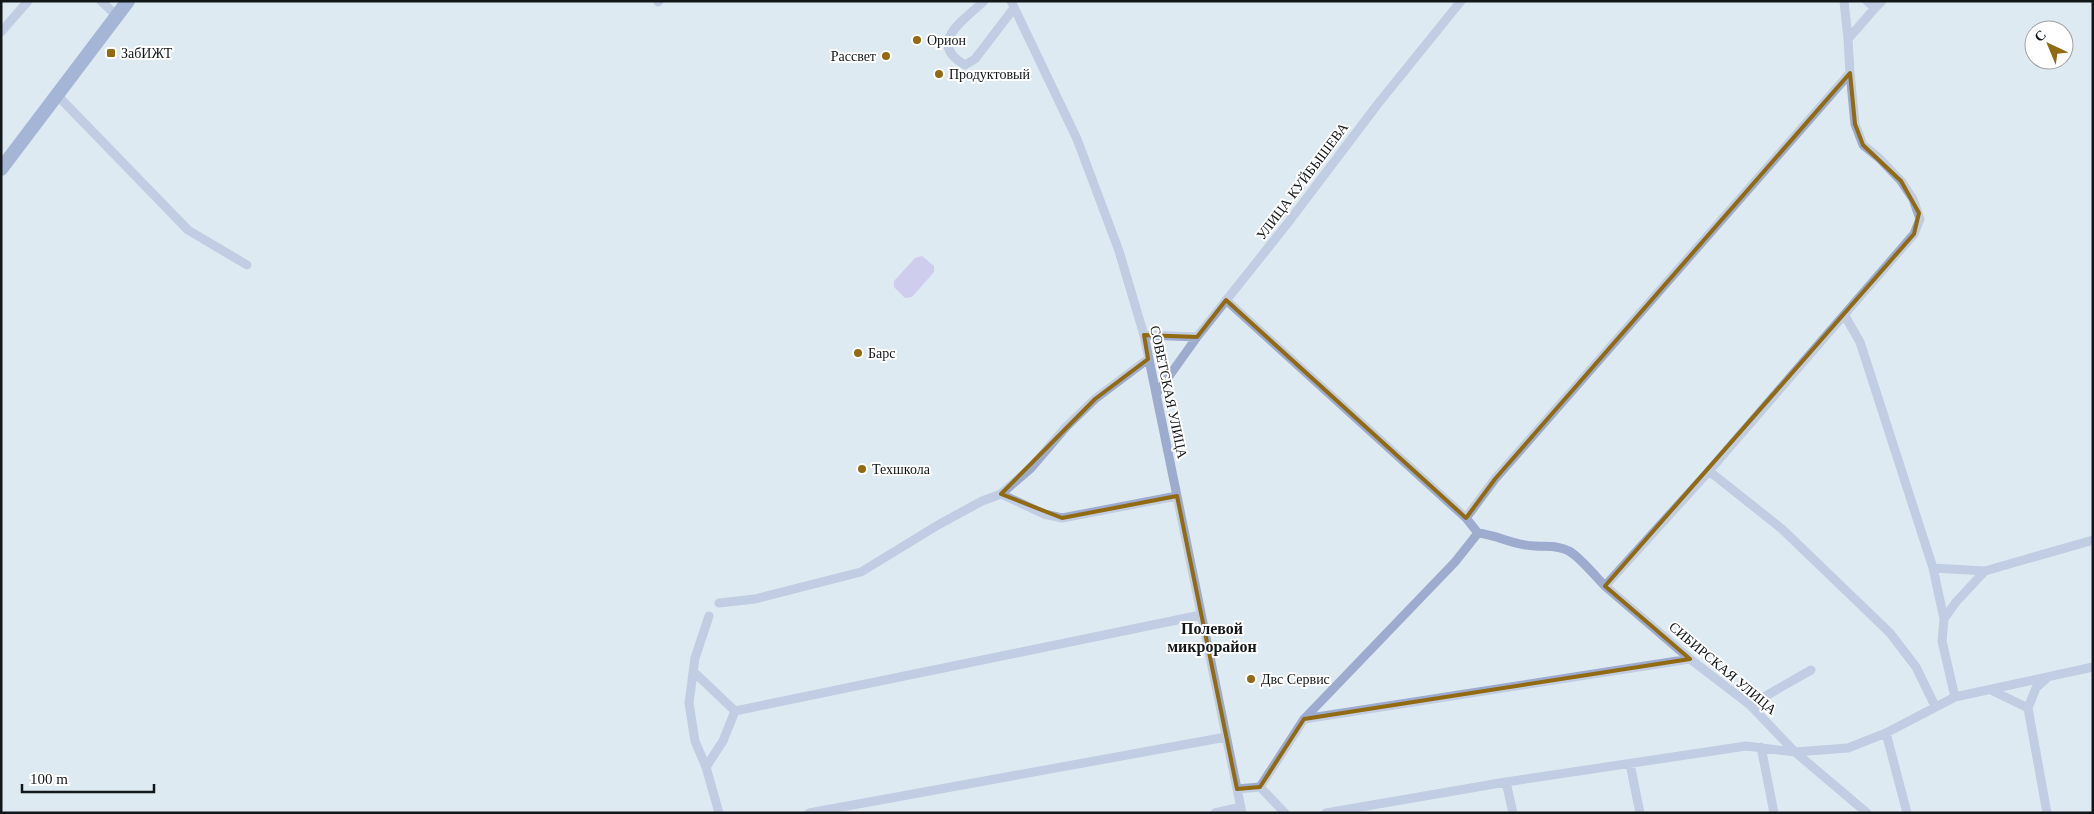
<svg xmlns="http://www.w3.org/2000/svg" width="2094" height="814" font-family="Georgia,serif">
<rect width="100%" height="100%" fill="#deeaf2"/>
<path fill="#bdabe8" d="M922,256L934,266V272L912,297L905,298L894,287V281L915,258Z"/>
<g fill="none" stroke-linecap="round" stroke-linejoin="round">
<path stroke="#9cabce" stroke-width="9" d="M101,1L117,16
M984,1C964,20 926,43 965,65L975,59L1014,8
M1011,1L1077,139L1119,251L1144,335L1242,813
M1844,1L1848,39
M658,2L659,1
M1875,8L1882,1
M1,32L28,1
M57,95L188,230L247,265
M1226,300L1466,518L1478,533
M1845,316L1860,342L1933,568L1944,619L1942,641L1955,697
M1144,335L1197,337L1287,224L1377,105L1461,1
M1157,393L1197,337
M1709,471L1914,234L1920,219L1913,199L1901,181L1879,158L1863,145L1855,124L1850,73
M1001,494L1044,514L1062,518L1177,496
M1466,518L1495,479L1850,73L1848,39L1875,8L1867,1
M1933,568L1985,571L2093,540
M1605,586L1690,659L1750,705L1795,752L1867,813
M719,603L755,599L861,572L938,525L982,501L1001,494L1031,468L1066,427L1095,399L1148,359
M709,616L695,658L689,703L695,741L706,767L719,813
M1944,619L1956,602L1985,571
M694,672L735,711L1201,615
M2046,679L2036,688L2028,708L2047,813
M1991,690L2028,708
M1750,705L1811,670
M1304,719L1690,659
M1886,733L1907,813
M1761,747L1774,813
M1630,764L1640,813
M706,767L723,741L735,711
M1506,782L1513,813
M1260,787L1285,813
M1237,789L1260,787L1304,719L1455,562L1478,533C1498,535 1515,546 1535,546C1547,547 1558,545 1569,551C1581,558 1595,576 1605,586L1709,471L1782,529L1890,633L1916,667L1935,706
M809,813L1226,737
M1215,813L1241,807
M1326,813L1506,782L1746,746L1795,752L1848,748L1886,733L1955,697L2093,667"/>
<path stroke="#5d76b4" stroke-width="14" d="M1,169L128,1"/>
</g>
<path d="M0 0H2094V814H0ZM1850,73L1855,124L1863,145L1901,181L1919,213L1914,234L1605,586L1690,659L1304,719L1260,787L1237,789L1177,496L1062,518L1001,494L1095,399L1148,359L1144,335L1197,337L1226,300L1466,518L1495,479Z" fill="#deeaf2" fill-opacity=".55" fill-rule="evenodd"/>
<path fill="none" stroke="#926a12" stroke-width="4" stroke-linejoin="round" d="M1850,73L1855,124L1863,145L1901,181L1919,213L1914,234L1605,586L1690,659L1304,719L1260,787L1237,789L1177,496L1062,518L1001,494L1095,399L1148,359L1144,335L1197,337L1226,300L1466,518L1495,479Z"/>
<g fill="#926a12" stroke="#fff" stroke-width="2">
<circle cx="917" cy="40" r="5"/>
<rect x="106" y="48" width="10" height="10" rx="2.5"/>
<circle cx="886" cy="56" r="5"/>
<circle cx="939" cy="74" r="5"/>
<circle cx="858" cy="353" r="5"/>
<circle cx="862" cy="469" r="5"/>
<circle cx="1251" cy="679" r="5"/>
</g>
<g text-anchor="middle" stroke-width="4" stroke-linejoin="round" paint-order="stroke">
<g font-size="14" fill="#121719" stroke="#fff" text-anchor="start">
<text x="927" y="45">Орион</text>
<text x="121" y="58">ЗабИЖТ</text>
<text x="876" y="61" text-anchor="end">Рассвет</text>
<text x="949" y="79">Продуктовый</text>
<text x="868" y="358">Барс</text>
<text x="872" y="474">Техшкола</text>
<text x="1261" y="684">Двс Сервис</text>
</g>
<g font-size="14" fill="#121719" stroke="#fff">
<text transform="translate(1302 181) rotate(-53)" y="5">УЛИЦА КУЙБЫШЕВА</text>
<text transform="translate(1169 392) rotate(78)" y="5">СОВЕТСКАЯ УЛИЦА</text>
<text transform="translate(1723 668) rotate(40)" y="5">СИБИРСКАЯ УЛИЦА</text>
</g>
<g font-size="16" font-weight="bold" fill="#121719" stroke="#fff">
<text x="1212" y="634">Полевой<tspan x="1212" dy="18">микрорайон</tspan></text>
</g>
</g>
<rect width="2094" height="814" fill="none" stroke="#121719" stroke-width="5"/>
<g transform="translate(2049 45) rotate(316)"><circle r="24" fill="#ffffff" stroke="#a0a2a3"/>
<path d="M0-4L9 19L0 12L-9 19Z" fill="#926a12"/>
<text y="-8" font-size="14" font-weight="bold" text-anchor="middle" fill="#121719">С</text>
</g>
<path d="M22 784v8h132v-8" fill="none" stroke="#121719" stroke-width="2.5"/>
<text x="30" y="784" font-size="15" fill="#121719" stroke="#ffffff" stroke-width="4" paint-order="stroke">100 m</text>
</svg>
